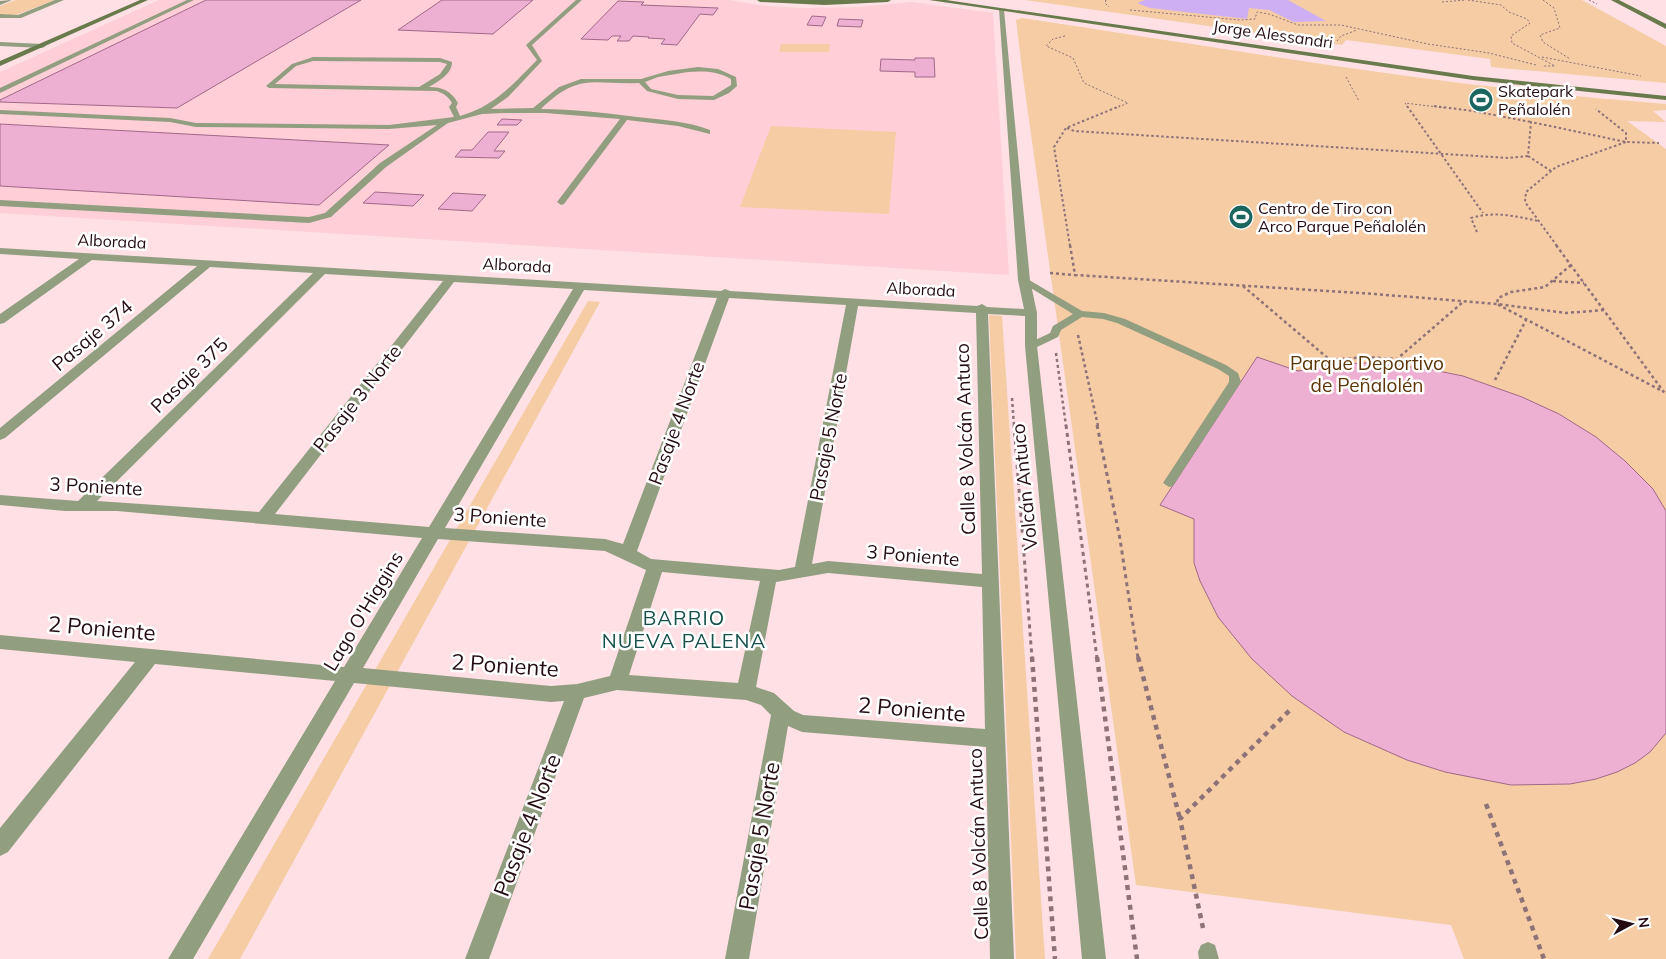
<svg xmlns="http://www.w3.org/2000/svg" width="1666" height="959" font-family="Mulish,sans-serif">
<rect width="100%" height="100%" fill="#fee0e5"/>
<path fill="#ffced7" d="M159,0H729L759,5L803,8L858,7L912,2L993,13L1009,275L0,213V72Z"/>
<path fill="#f6cca4" d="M16,0H55L16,15H0V6Z
M1025,0H1582L1666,46V83L1491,67L1490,59L1346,40L1342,45Z
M1022,18C1236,50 1450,88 1666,104V110L1653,111L1666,122L1627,121L1666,149V959H1464L1451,925L1136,885L1023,77L1016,20Z
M781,44H830L829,52H779Z
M771,126L896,132L889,214L740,207Z
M588,301L600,302L240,959H208Z
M989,315L1002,316L1045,959H1016Z"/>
<path fill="#ceaff4" d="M1145,0H1288L1326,21L1294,22L1269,10L1249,8L1247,19L1150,8L1137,3Z"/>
<path fill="#eeb0d2" stroke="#a16888" d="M206,0H361L177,108L0,102V100Z
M442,0H533L493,34L398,30Z
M618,1L644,2L641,5L718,8L713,15L700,14L677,45L661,44L665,39L648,38L649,37L633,36L629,41H617L621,36H612L608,40L581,39Z
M812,16L826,17L822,26L807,25Z
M839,19L863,20L861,27L837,26Z
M915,58H934L935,77H915V72L880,71L881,59L915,60Z
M502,119L522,120L517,125H497Z
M0,124L389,145L319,205L0,186Z
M488,132H509L494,151H505L499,158L455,157L461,150H472Z
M375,192L424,195L413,206L363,203Z
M453,193L486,195L472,211L438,209Z
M1257,357L1298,371L1332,364L1367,363L1423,368L1463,376L1522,397L1559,414L1596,437L1625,461L1653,489L1666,511V733L1650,752L1635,763L1617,772L1596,779L1570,784L1511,785L1445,772L1407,760L1344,732L1292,696L1252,659L1218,617L1200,581L1194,563V519L1160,505Z"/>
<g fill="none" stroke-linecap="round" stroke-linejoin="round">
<path stroke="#8d7278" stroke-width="1" stroke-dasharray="2 2" stroke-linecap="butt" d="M1106,0L1105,3L1109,7
M1468,0L1501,5L1509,12L1527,19L1530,23L1511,36L1512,43L1555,66H1542
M1543,0L1554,8L1560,28L1540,35L1543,42L1570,59
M1589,0L1597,4
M1442,2L1466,0
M1130,10L1240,20L1255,19L1257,12L1269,14L1298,25H1341L1428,44L1489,53L1536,65
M1065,36L1053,39L1046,46L1073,58L1084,83L1128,103L1116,108
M1337,41L1341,36L1357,30
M1542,57L1641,76
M1346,77L1359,101
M1408,108L1405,103L1445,108"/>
<path stroke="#8d7278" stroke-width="2" stroke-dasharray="2.5 2.5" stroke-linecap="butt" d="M1407,106L1483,213
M1434,106L1473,111L1531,122
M1067,128L1074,131L1509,158L1528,156L1531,122L1626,142L1659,143
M1528,156L1551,171
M1477,232L1471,218C1494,211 1515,216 1538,221
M1070,246L1054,147L1066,128L1120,106
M1557,246L1525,202L1526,192L1556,167L1626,142V133L1596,109"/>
<path stroke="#8d7278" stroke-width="2.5" stroke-dasharray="3 3" stroke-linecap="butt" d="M1070,245L1075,275L1375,294L1497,304L1566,313L1604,310
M1556,245L1666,395
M1571,265L1545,287L1511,292L1498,298L1497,304L1664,392
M1050,273L1075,275
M1553,281L1584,283
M1243,286L1330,360L1365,357L1397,359L1463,302
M1078,335L1098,426
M1056,353L1066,426
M1495,380L1526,320
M1012,398L1014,426"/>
<path stroke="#8d7278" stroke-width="3" stroke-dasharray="4 4" stroke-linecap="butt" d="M1014,425L1032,658
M1066,425L1097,658
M1097,425L1120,539L1138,658"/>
<path stroke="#8d7278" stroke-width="4.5" stroke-dasharray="5 5" stroke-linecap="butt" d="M1032,657L1055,959
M1097,657L1137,959
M1138,657L1180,819
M1486,804L1544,959
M1203,928L1180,819L1292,708"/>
<path fill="#929e80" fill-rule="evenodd" d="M187,0H194L0,93V88Z
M576,0H582L532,45L542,61L508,97L491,109L533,108L559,87L581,79H641L668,71L698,67L718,69L736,77L737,86L729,93L714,100L678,99L647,91L639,83C593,85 579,72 541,109C573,109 605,113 637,117C662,120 687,121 710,130V134L678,126L627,120L564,204L561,205L557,202L620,119L545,113H504L482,114L448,123L386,167L331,217L309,223L0,206V200L309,217L325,213L380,163L437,125L389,129L196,127L170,122L0,114V110L170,118L196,123L389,125L454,117L449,107L452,103C448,96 443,93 436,91L269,88L266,86L292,64L313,57L440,58L452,62C452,74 439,81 429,87C443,87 451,91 458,103L456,107L460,116C494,107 513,84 537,60L526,45ZM313,61L440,62L447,64L440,74L419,87L275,84L296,66ZM688,72C703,71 717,71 731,79V85L713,96L678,95L651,89L645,82L658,77Z
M1024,277L1082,311L1104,313L1125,319L1226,365L1238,373L1241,382L1173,486L1169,487L1163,483L1229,382V376L1218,369L1117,323L1103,319L1082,317L1061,330L1058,337L1035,348H1027L1026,346L1027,344L1050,333L1053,326L1073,314L1021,282V278Z
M1208,942L1215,945L1219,959H1199L1198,952L1201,945Z"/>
<path fill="#929e80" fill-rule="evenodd" d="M11,0L10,1L0,5V1Z
M55,0H64L21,18H0V14L18,15Z
M999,9L1004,10L1030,280L1037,313V346L1106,959H1082L1025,346V316L988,314L1014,959H990L986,747L802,732L788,726L749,959H725L771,715L761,705L746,700L617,690L584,698L489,959H465L564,701L551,702L354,683L193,959H168L335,681L155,664L8,852L0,856V828L135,662L0,649V635L344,667L422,538L117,511H65L0,505V495L78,501L313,273L210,267L5,438L0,440V428L197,266L92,260L4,323L0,324V314L79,259L0,254V248L721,291L725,289L730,291L977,306L982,304L987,307L1024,309L1018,280ZM325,274L443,281L259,512L97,501ZM454,282L573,289L429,527L275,514ZM584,290L717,298L623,544L605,539L445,528ZM729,298L846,305L795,567L779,570L651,559L637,551ZM858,306L976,313L982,574L828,561L812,564ZM438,539L605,551L646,570L610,676L577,684L551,686L363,668ZM662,572L760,581L738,683L629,675ZM828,573L982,587L985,729L803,715L794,711L774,693L756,687L776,582Z
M0,42L42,44L46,46L42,48L0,46Z"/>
<path fill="#697a4d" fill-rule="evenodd" d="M140,0H148L0,66V61Z
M757,0H891L888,2L825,5L760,2Z
M929,0H946L1473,76L1666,96V100L1473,80Z
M1611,0H1619L1666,24V29Z"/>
</g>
<defs>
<symbol id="stadium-disc" viewBox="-11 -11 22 22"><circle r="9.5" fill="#1b665e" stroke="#fff"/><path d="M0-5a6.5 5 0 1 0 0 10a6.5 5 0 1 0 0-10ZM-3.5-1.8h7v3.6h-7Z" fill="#fff"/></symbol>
</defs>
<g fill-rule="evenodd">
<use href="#stadium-disc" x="1467" y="86" width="28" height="28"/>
<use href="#stadium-disc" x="1227" y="203" width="28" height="28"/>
</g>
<g text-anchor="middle" stroke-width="5" stroke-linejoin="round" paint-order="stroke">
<g font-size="16" fill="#250c13" stroke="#fff">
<text transform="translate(1273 34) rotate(8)" y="6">Jorge Alessandri</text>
<text transform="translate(112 241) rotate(3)" y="6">Alborada</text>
<text transform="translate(517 265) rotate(3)" y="6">Alborada</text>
<text transform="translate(921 289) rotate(3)" y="6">Alborada</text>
</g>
<g font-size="16" fill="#250c13" stroke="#fff" text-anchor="start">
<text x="1498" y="97">Skatepark<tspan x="1498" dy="18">Peñalolén</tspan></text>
<text x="1258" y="214">Centro de Tiro con<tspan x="1258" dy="18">Arco Parque Peñalolén</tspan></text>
</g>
<g font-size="19" fill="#250c13" stroke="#fff">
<text transform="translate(92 335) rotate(-40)" y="7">Pasaje 374</text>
<text transform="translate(189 375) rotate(-44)" y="7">Pasaje 375</text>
<text transform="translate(357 398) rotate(-52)" y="7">Pasaje 3 Norte</text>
<text transform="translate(676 423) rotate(-70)" y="7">Pasaje 4 Norte</text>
<text transform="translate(828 437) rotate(-79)" y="7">Pasaje 5 Norte</text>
<text transform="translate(965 439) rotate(-92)" y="7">Calle 8 Volcán Antuco</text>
<text transform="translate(96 486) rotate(3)" y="7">3 Poniente</text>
<text transform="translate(1024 487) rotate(-96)" y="7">Volcán Antuco</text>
<text transform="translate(500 517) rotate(4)" y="7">3 Poniente</text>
<text transform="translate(913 555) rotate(5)" y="7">3 Poniente</text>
<text transform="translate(363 611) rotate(-59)" y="7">Lago O'Higgins</text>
<text transform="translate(978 844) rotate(-92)" y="7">Calle 8 Volcán Antuco</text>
</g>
<g font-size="19" fill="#5b3506" stroke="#fff">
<text x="1367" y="370">Parque Deportivo<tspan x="1367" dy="22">de Peñalolén</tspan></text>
</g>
<g font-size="20" letter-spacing="1" fill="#15504a" stroke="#fff">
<text x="684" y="625">BARRIO<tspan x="684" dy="23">NUEVA PALENA</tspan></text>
</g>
<g font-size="22" fill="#250c13" stroke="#fff">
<text transform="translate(102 628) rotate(5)" y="8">2 Poniente</text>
<text transform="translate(505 665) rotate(4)" y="8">2 Poniente</text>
<text transform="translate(912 709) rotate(5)" y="8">2 Poniente</text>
<text transform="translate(527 825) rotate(-69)" y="8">Pasaje 4 Norte</text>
<text transform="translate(759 836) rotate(-80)" y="8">Pasaje 5 Norte</text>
</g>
</g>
<g transform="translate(1631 924) rotate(83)" stroke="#ffffff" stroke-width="4" paint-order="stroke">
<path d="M0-4L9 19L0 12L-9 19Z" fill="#250c13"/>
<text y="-8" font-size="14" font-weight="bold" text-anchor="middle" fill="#250c13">N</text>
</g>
</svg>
